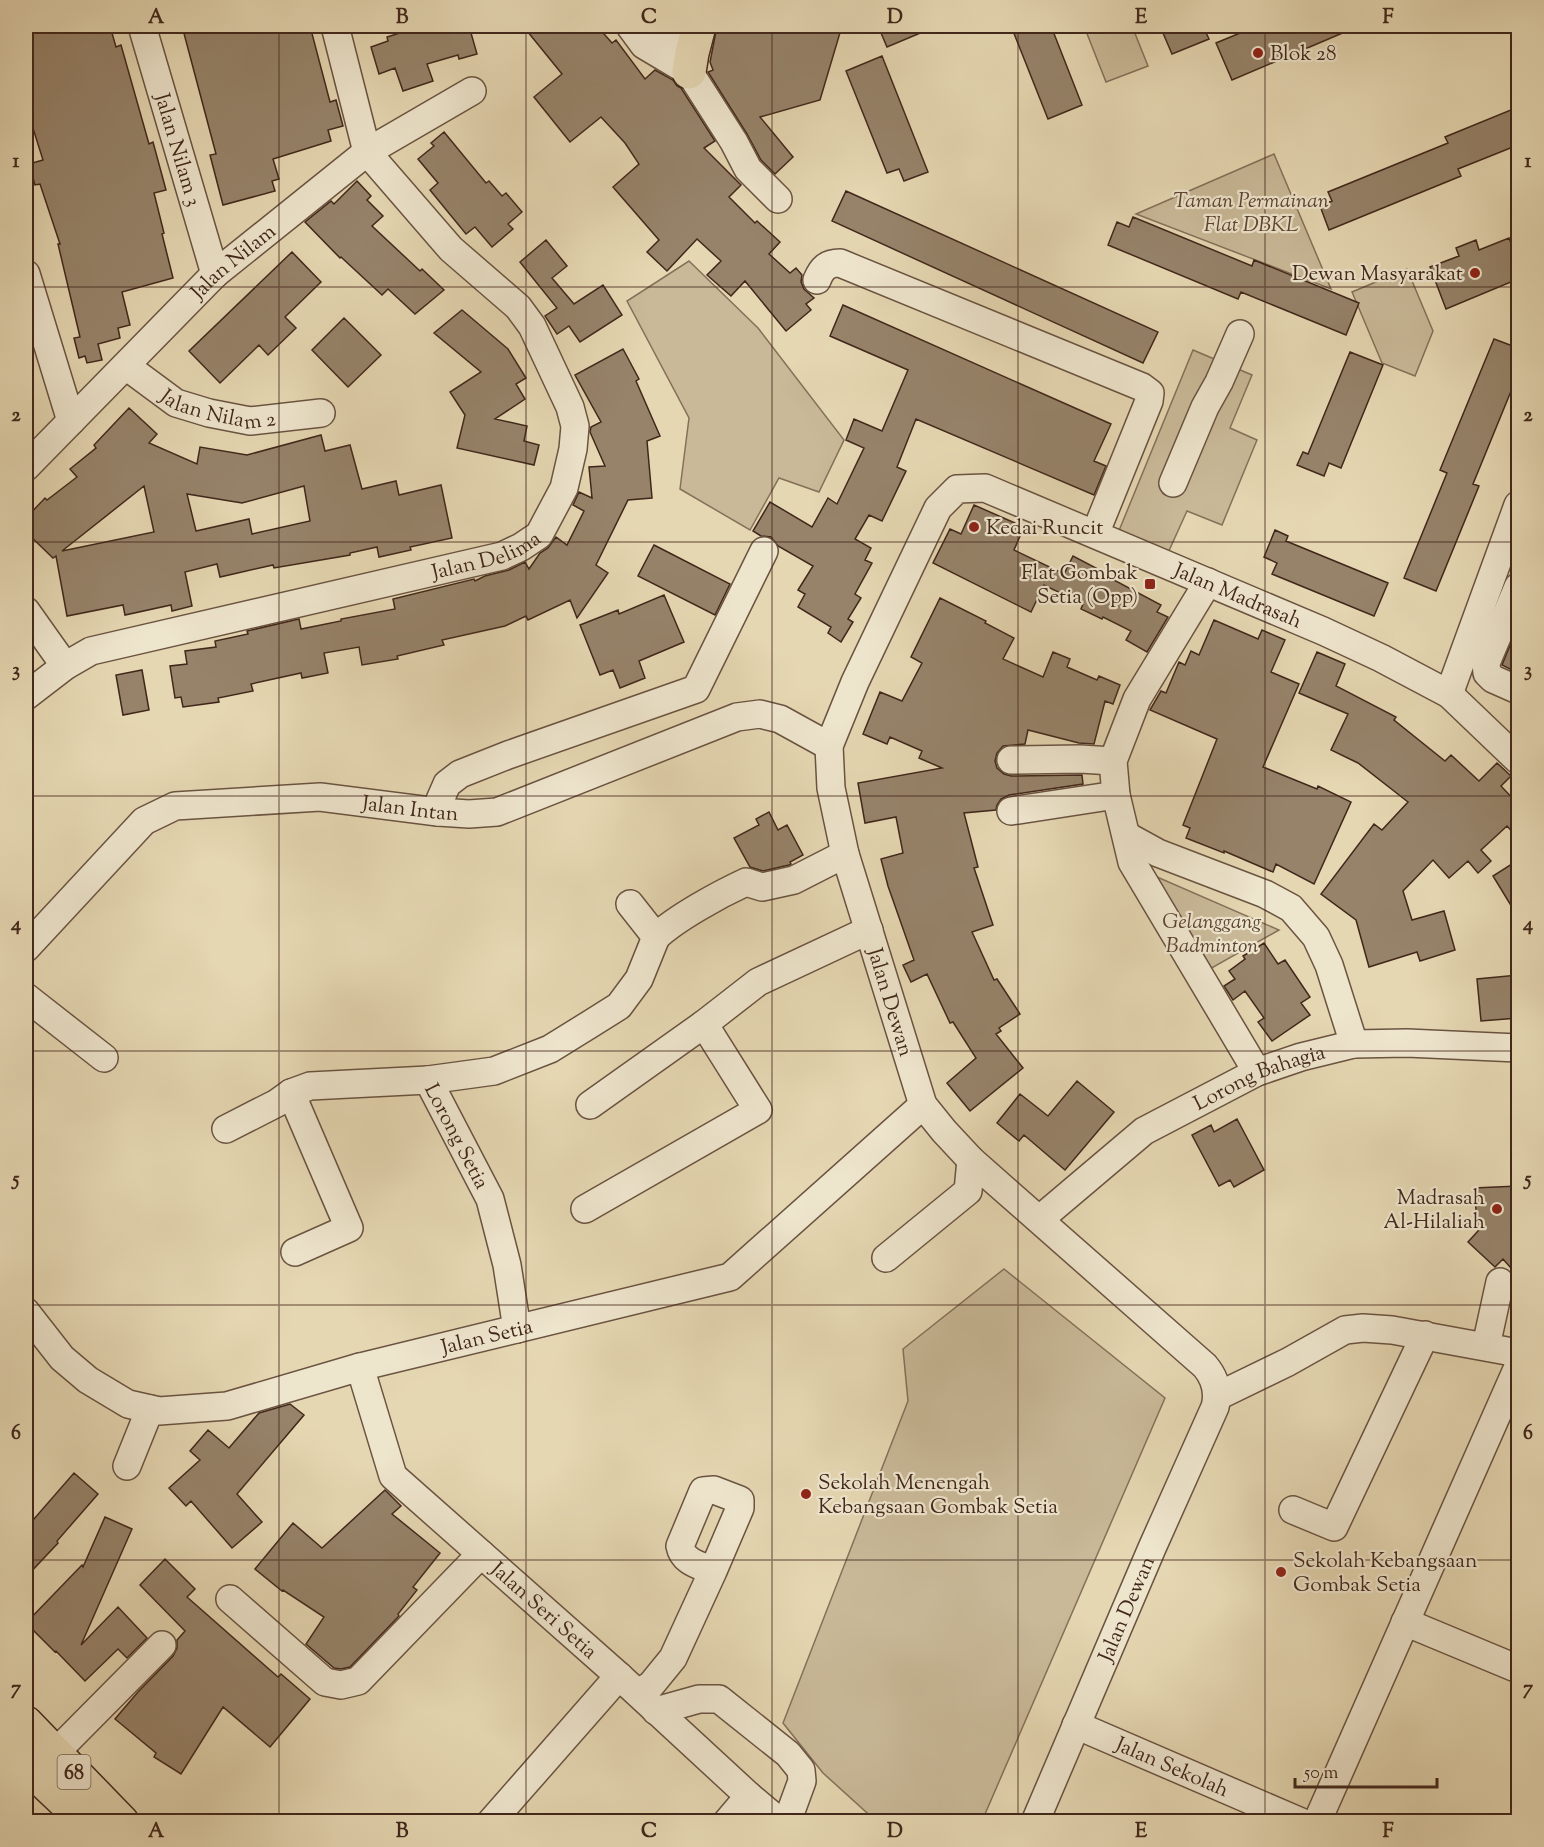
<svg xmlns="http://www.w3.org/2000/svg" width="1544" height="1847" font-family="'Sorts Mill Goudy',serif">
<rect width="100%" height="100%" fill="#e5d7b2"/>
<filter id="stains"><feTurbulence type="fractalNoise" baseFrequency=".00333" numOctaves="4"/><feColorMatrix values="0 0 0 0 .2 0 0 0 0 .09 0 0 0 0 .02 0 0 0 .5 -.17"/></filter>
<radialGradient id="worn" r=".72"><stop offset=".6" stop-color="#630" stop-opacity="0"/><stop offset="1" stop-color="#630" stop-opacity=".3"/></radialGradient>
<path fill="#c9b998" stroke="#85705a" stroke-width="1.5" d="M1084,26H1132L1148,66L1106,82Z
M1274,154L1331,289L1136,214Z
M689,261L758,328L844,440L819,492L779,478L750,530L680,489L689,418L627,301Z
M1407,269L1433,331L1415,376L1382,363L1352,292Z
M1193,350L1252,375L1230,428L1257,440L1222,525L1187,511L1167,555L1118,533Z
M1141,870L1279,930L1201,974Z
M1004,1269L1165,1398L982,1821H876L823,1773L783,1723L908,1401L903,1349Z"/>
<path fill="#96836a" stroke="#41271b" stroke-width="1.5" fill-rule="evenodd" d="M48,26H110L116,47L121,45L149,144L153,142L166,190L154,193L164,233L162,234L173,278L122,292L130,325L118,328L120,338L98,344L102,360L87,363L85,356L79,358L74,338L80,337L58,244H60L40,184L35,185L29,164L43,160L26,106V31Z
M182,26H310L330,102L336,100L343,126L328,130L331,141L273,159L279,179L272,181L275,191L223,205L210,155L216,154Z
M422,26H469L477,54L459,59L458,55L427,64L433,81L403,91L395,68L379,74L371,47L388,41L387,37Z
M523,26H597L612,43L616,40L645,79L655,70L673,80L677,86L681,88L715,141L704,148L741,185L729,197L755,223L757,221L780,242L769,254L790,273L796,268L802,275L801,282L804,289L814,298L806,304L811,310L786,331L745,281L731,296L707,275L721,261L697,239L667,271L647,252L659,240L613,187L639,164L625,143L601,117L570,142L534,97L562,74Z
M717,26H842L820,100L760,117L793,157L775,174L761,160L747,134L708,72L713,70L710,62Z
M878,26H937L887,47Z
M1011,26H1051L1082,105L1048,119Z
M1160,26H1203L1209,39L1172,54Z
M1257,26H1359L1232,80L1216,43Z
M882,56L928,172L904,181L899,169L887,173L846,71Z
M1518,107V145L1458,169L1461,176L1329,230L1320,206L1332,201L1328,192L1448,143L1445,137Z
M444,132L486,183L489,181L502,196L506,193L522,212L508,224L513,229L492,247L475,227L466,234L430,190L438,183L418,159L434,146L431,143Z
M357,181L371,196L367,200L383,216L372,226L420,271L422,269L444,290L415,314L388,289L382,295L341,257L340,258L305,222L331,201L334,204Z
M846,191L1158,332L1143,363L832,221Z
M1133,217L1252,266L1254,260L1359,303L1346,335L1241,292L1238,299L1108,245L1117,222L1129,227Z
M1509,238L1518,261V279L1446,309L1430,267L1459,256L1456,248L1476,240L1479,250Z
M546,240L567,266L552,278L574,304L603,285L622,315L580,342L569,326L557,334L545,316L557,308L520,262Z
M292,252L321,282L285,317L296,328L268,355L259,345L220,383L189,351Z
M843,305L1111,424L1094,461L1106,466L1094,495L916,419L897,467L906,471L882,521L869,515L855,539L871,548L865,560L872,563L855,594L861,598L848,619L853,622L841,642L828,633L831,627L798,607L805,594L798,590L813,566L778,546L771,537L761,536L753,531L770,502L812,527L828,498L837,504L864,448L846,440L854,419L882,431L908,370L830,336Z
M462,310L508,349L526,378L516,384L525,399L495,419L527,426L524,441L539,445L534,465L457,448L465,415L450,392L481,372L434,333Z
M344,318L381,355L348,387L312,350Z
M1494,339L1518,348L1513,360L1518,362V374L1473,484L1479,486L1436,591L1404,578L1447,473L1440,470Z
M623,349L639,379L636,381L660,436L647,441L652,498L628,500L596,565L608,573L577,618L570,600L528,620L526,616L505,626L442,640L444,645L397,656L398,659L362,665L359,647L324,653L328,673L302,678L301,673L251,684L253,691L218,698L219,702L183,707L181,697L175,698L170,666L187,664L185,651L216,647L215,641L248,634L247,631L299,619L301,629L341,621V619L395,609L393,599L474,579L475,581L485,576L509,570L525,562L529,569L540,553L548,548L556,537L567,545L584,511L573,505L579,492L592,498L589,467L605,466L590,432L591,427L601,422L575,375Z
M1350,352L1383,365L1341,468L1329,463L1324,476L1297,465L1303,452L1308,454Z
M129,408L157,434L149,443L197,464L200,447L247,455L321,435L325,451L350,445L362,489L396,481L399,495L441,485L452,538L410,547L411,550L379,557L377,547L350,553V555L274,568L273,565L220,577L217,564L185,572L192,606L172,611L171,605L125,615L123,605L67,616L56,556L53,558L26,532V518L45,498L47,500L77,477L70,469L96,448L94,445ZM144,486L154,532L62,551ZM304,486L310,521L252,534L249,519L196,531L187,494L242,503Z
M974,505L1024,527L1014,550L1064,574L1073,556L1096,568L1095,570L1161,605L1157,612L1168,617L1147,652L1126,640L1131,631L1103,617L1102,619L1081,609L1083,604L1044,585L1031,612L933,563L950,529L961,534Z
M1275,530L1288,536L1286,541L1388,583L1374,616L1272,574L1277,563L1264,557Z
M654,545L730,584L715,615L638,576Z
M664,595L684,642L639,661L645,678L620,688L613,670L600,675L580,625L618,610L619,614Z
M940,598L986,621L985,623L1014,638L1003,659L1043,677L1053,652L1070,659L1067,667L1097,680L1099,676L1120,685L1113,704L1105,701L1094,744L1079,743L1028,730L1025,744L1003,746L997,753L995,761L997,768L1004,774L1011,776L1082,775L1083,784L1009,795L1001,799L997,805L996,810L964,813L978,867L974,868L993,925L972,932L994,980L997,979L1020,1014L999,1028L1001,1031L996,1034L1023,1068L970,1111L947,1083L976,1058L953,1022L950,1023L927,974L911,982L903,965L914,960L888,886L881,859L903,853L896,817L865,823L858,783L942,768L919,758L922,751L890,737L887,744L863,734L880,692L902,701L922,663L911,657Z
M1214,620L1258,639L1262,630L1285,640L1271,672L1299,684L1263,767L1317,789L1318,786L1351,802L1314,884L1276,864L1273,872L1224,851V853L1186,838L1190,828L1183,825L1217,739L1150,710L1161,691L1166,693L1179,662L1185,665L1191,651L1199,655Z
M1518,626V673L1502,665Z
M1317,652L1345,664L1336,686L1396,717L1394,720L1445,761L1451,755L1479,781L1497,763L1511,776L1501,786L1518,804V838L1507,826L1481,850L1491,861L1478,873L1468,861L1449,878L1433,860L1403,891L1412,920L1444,911L1455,950L1420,961L1417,952L1369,967L1356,920L1321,894L1374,824L1382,830L1408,802L1358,763L1331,750L1348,714L1299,693Z
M142,670L149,710L123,715L116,675Z
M769,812L778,830L787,825L803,855L790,862L791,864L789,865L763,871L750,867L734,838L759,825L756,819Z
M1518,860V917L1493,876Z
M1264,943L1278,964L1285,960L1310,997L1301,1003L1310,1015L1272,1041L1258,1022L1264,1018L1245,991L1233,1000L1224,986L1235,979L1229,971L1245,959L1243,956Z
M1518,975V1018L1481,1021L1477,979Z
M1077,1081L1114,1112L1065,1170L1024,1135L1019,1141L997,1123L1020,1094L1048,1116Z
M1237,1119L1264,1170L1234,1187L1230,1180L1219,1186L1192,1135L1211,1125L1214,1132Z
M1518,1186V1276L1503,1259L1495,1267L1468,1242L1478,1231L1474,1188Z
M290,1404L304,1415L237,1494L262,1522L232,1548L191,1501L186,1506L169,1488L200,1460L190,1451L208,1430L229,1448L259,1413Z
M74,1473L98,1494L57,1541L58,1543L26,1577V1511L34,1519Z
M385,1490L401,1506L392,1514L440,1553L413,1587L417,1590L398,1614L399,1616L350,1667L341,1669L334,1668L306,1644L324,1617L283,1590L282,1591L255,1569L293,1523L322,1548Z
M105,1517L132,1529L81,1645L118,1607L147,1638L127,1658L118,1649L85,1681L56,1651L55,1652L26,1623L82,1565L83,1567Z
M165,1559L195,1589L187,1597L278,1677L281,1674L310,1699L270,1747L223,1707L181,1774L154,1757L156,1753L115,1719L138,1692L173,1656L177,1648V1640L185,1631L140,1585Z"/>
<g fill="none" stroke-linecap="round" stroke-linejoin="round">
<defs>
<g id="minor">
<path id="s1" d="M142,26L215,274"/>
<path d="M630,26L644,45L686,70"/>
<path d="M660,26L734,142L748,169L778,199"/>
<path d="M26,274L71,421"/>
<path d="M817,280C822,268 827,263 840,263L1142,387L1150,393L1149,401L1095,534"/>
<path id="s2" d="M126,366L176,403L209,413L250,421L321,413"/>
<path id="s3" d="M26,467L215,274L367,152L472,91"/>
<path d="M1173,483L1205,407L1219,382L1240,334"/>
<path d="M1208,582L1137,699L1113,761L1116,795L1132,862L1257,1072"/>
<path d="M1518,587L1486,663L1487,673L1493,679L1518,690"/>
<path d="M26,611L65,666"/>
<path d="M1449,694L1518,505"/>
<path id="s4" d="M26,696L65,666L91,651L502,556L521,547L539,535L564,488L573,449L575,426L570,407L532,326L518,307L451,249L367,152L335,26"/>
<path d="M1011,760L1080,759L1113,761"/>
<path d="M1011,811L1116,795"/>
<path d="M438,812L440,800L447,784L460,774L508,755L696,689L764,551"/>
<path d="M1127,836L1158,853L1265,894L1291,908L1316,937L1329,965L1354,1044"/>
<path d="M630,904L656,937C676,918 720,894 746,882L762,887L794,880L845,854"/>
<path id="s5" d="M26,948L144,821L175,806L320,797L438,812L469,814L497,812L737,717L760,714L780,719L829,746"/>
<path d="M26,997L104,1058"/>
<path d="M428,1080L494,1071L550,1049L592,1023L619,1006L639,979L656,937"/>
<path d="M291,1093L349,1228L295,1252"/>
<path d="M590,1105L704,1024"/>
<path id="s6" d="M226,1129L277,1103L291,1093L310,1086L428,1080L490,1199L507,1265L517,1329"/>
<path d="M585,1209L758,1110L704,1024L758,982L869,930"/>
<path id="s7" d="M1040,1219L1144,1131L1257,1072L1301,1057L1354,1044L1407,1043L1518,1048"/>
<path d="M886,1258L968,1191L971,1160"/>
<path id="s8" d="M26,1312L62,1358L88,1380L128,1404L159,1411L227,1406L360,1367L730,1277L923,1105"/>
<path d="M1486,1346L1500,1282"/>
<path id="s9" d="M360,1367L393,1476L619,1676L749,1796L780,1822"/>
<path d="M1218,1396L1288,1362L1345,1330L1363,1328L1392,1330L1518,1353"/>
<path d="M127,1466L150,1409"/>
<path d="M1293,1510L1334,1527L1425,1335"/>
<path d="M230,1599L325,1682L341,1685L358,1681L481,1554"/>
<path d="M1405,1622L1518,1669"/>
<path d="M638,1693L651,1685L673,1658L713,1571L740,1508V1500L714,1490L703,1491L680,1546C683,1562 699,1565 713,1571"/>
<path d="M656,1711L699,1699H719L788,1754L801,1770L802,1781L787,1822"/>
<path id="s10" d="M1076,1725L1301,1822"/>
<path d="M55,1753L162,1645"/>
<path d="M491,1822L619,1676"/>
<path d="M727,1822L749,1796"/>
<path id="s11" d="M1035,1822L1152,1548L1215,1407C1219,1392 1215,1378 1205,1366L971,1160L944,1131L923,1105L845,854L831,788L829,746L855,682L938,508L957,489L985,488L1323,631L1381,658L1449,694L1518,760"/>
<path d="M1317,1822L1518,1367"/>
</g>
<path id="major" d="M689,72L692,53L699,26
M26,1723L122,1822
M26,1765L86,1822"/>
</defs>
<use href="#minor" stroke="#6a5341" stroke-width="30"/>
<use href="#major" stroke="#41271b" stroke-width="36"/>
<use href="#minor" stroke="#eee5cd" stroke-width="27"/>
<use href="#major" stroke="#e5d7b2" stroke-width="33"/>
</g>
<path fill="none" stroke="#41271b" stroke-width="1.5" stroke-opacity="0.55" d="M279,26V1822M526,26V1822M772,26V1822M1018,26V1822M1265,26V1822M26,287H1518M26,542H1518M26,796H1518M26,1051H1518M26,1305H1518M26,1560H1518"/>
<g fill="#8f2418" stroke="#eee5cd" stroke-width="2">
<circle cx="1258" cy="53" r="6"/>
<circle cx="1475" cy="273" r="6"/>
<circle cx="974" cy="527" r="6"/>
<rect x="1144" y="578" width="12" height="12" rx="3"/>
<circle cx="1497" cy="1209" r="6"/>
<circle cx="806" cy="1494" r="6"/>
<circle cx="1281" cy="1572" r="6"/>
</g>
<g text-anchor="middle" stroke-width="4.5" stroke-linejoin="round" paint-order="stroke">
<rect fill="#eee5cd" stroke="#756050" stroke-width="1.5" x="57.5" y="1755" width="33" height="34" rx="4.5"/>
<g font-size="20" font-weight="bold" fill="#41271b">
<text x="74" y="1779">68</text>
</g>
<g font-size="21" fill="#41271b" stroke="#eee5cd" text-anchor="start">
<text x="1270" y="60">Blok 28</text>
<text x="1463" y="280" text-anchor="end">Dewan Masyarakat</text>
<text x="986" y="534">Kedai Runcit</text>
<text x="1138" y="579" text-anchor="end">Flat Gombak<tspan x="1138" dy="24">Setia (Opp)</tspan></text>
<text x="1485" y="1204" text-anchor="end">Madrasah<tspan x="1485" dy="24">Al-Hilaliah</tspan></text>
<text x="818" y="1489">Sekolah Menengah<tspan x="818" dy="24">Kebangsaan Gombak Setia</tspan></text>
<text x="1293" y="1567">Sekolah Kebangsaan<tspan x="1293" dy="24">Gombak Setia</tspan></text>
</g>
<g font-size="21" fill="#41271b" stroke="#eee5cd">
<text dy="7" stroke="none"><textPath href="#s1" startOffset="129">Jalan Nilam 3</textPath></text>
<text dy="7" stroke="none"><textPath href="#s3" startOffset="292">Jalan Nilam</textPath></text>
<text dy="7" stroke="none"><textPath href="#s2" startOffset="105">Jalan Nilam 2</textPath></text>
<text dy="7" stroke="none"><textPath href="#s4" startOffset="486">Jalan Delima</textPath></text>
<text dy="7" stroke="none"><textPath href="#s11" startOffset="1845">Jalan Madrasah</textPath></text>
<text dy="7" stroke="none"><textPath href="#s5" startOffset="444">Jalan Intan</textPath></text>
<text transform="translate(891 1002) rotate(73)" y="7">Jalan Dewan</text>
<text dy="7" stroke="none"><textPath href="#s7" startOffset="264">Lorong Bahagia</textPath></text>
<text dy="7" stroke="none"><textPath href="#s6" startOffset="276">Lorong Setia</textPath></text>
<text dy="7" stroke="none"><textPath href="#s8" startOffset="508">Jalan Setia</textPath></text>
<text dy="7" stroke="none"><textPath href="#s11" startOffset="232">Jalan Dewan</textPath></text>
<text dy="7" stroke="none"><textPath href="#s9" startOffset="316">Jalan Seri Setia</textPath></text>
<text dy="7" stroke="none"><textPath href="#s10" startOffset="105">Jalan Sekolah</textPath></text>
</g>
<g font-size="21" font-style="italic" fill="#5c4434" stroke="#eee5cd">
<text x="1251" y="207">Taman Permainan<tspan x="1251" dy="24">Flat DBKL</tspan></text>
<text x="1212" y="928">Gelanggang<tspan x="1212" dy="24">Badminton</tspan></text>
</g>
</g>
<rect width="1544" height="1847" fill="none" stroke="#e5d7b2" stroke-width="66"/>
<path d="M1295 1778v9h142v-9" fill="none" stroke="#41271b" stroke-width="3"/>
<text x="1304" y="1778" font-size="18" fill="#41271b" stroke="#eee5cd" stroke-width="4.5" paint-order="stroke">50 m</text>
<rect x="33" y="33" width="1478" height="1781" fill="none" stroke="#41271b" stroke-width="2"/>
<g font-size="20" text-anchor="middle" font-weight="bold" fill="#41271b">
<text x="156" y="23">A</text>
<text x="402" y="23">B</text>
<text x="649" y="23">C</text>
<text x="895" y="23">D</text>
<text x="1141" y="23">E</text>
<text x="1388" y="23">F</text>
<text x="16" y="167">1</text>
<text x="1528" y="167">1</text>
<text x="16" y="421">2</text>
<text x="1528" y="421">2</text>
<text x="16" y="676">3</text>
<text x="1528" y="676">3</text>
<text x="16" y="930">4</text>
<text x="1528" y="930">4</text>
<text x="16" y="1185">5</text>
<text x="1528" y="1185">5</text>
<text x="16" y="1439">6</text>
<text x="1528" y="1439">6</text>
<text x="16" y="1694">7</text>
<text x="1528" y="1694">7</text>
<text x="156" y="1837">A</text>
<text x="402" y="1837">B</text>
<text x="649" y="1837">C</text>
<text x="895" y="1837">D</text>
<text x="1141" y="1837">E</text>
<text x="1388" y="1837">F</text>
</g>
<rect width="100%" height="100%" filter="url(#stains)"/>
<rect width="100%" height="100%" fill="url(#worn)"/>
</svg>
